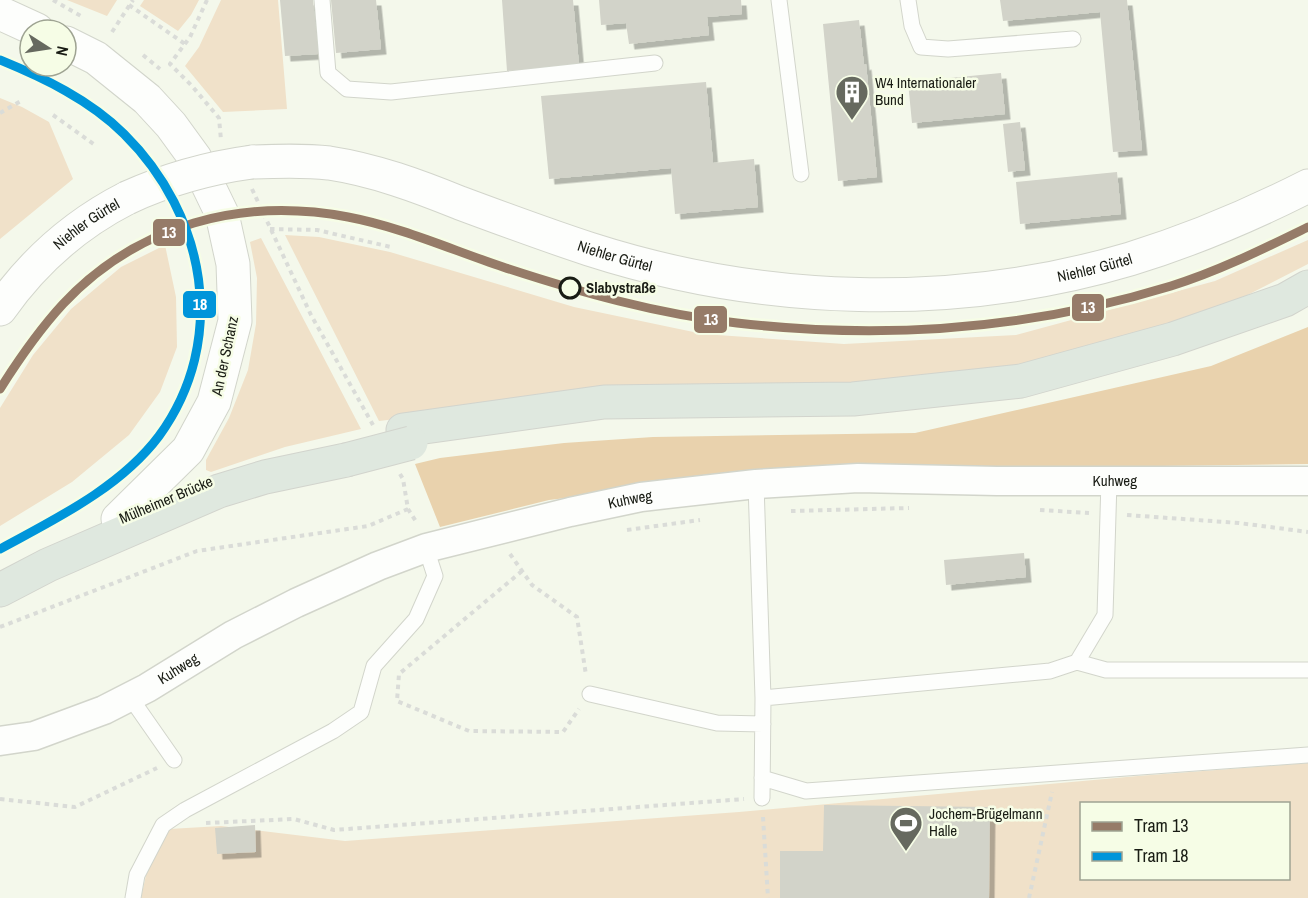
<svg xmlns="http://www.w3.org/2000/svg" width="1308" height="898" font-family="'Archivo Narrow',sans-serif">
<defs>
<filter id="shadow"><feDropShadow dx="5.5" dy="5.5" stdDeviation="0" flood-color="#0004"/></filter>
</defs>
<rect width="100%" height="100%" fill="#f4f8eb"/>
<path fill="#f0e1c9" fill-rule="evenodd" d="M67,0H117L107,16Z
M144,0H199L191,15L178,31L140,6Z
M221,0H278L287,109L223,112L185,66L199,47Z
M0,98L22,107L49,122L73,179L0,239Z
M285,235L319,237L390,252L574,307L703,334L844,344L1016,335L1215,281L1308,240V264L1222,308L1024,366L851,389L588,396L379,421Z
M261,238L361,429L285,447L211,472L206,470V460L229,418L248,370L256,324L257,278L250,242Z
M165,245L176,297L177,347L160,392L129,435L72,482L0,526V408L33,355L71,309L121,267Z
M1308,763V898H141L146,875L169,829L221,826L345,841L739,812L1138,776ZM1082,804H1288V878H1082Z"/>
<path fill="#e9d2ad" d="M1308,327V464L790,471L549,500L440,527L415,464L440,458L564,443L653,437L915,433L1211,366Z"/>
<path fill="#d2d3c9" filter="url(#shadow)" d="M280,0H313L318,54L285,56Z
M331,0H376L381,49L336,53Z
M502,0H573L579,65L507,71Z
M599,0H741L742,14L707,17L709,35L629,44L626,23L601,25Z
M1000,0H1127L1142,150L1113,152L1100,12L1003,21Z
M859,20L864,65L866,64L877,177L838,181L823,24Z
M1001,73L1005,114L912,123L908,82Z
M706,82L713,163L754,159L758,207L675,214L671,168L549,179L541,96Z
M1020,122L1025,170L1008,172L1003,124Z
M1117,172L1121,214L1020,224L1016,182Z
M1024,553L1026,577L946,585L944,560Z
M824,805L990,807L989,898H780V851H823Z
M255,825L256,852L217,854L215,828Z"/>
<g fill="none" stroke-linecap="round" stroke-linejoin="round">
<defs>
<path id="lane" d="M322,0L328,73L347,89L391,92L655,63
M779,0L801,174
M908,0L912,26L921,47L948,49L1073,39
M756,484L763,698L762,798
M1077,662L1106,670H1308
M590,694L717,723L763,724
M130,697L174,760
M763,698L1050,671L1077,662L1105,615L1109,481
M762,778L806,791L1308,755
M133,898L137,875L163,825L185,810L333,731L361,712L374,666L416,619L435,576L426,548"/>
<g id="street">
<path id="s1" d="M0,741L34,736L104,710L147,688L233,635L296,603L378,566L426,548L570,512L641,497L756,484L858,478L997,481H1308"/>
</g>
<g id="secondary">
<path d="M0,13L37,30"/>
<path d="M66,43L96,58L147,99L171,125L195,158L222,214L233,264L235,321L214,402L188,450L118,519"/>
<path id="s2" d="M252,162C278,161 304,160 329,163C375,170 418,186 460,203C503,219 546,235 589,249C763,305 955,311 1130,259C1192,240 1251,215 1308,186"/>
<path id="s3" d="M0,309C33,262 76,224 127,198"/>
</g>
<path id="primary" d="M403,430L604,402L853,399L1021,381L1173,339L1285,300L1308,287
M0,590L48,565L219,491L265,477L346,460"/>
</defs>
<use href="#lane" stroke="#d2d5cb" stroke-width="17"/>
<use href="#street" stroke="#d2d5cb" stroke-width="31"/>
<use href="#secondary" stroke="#d2d5cb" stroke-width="35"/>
<use href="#primary" stroke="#d2d4cd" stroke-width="35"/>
<path stroke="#dadcd8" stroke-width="4" stroke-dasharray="4.5 4.5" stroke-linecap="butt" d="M53,0L81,16
M207,0L190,37L170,64L192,86L219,118L221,140
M129,5L185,44
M112,32L133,0
M143,55L160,69
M0,113L21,101
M53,115L95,145
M252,189L311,315L373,425
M270,229L317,230L391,247
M400,474L403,479L408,509L417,523
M1040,510L1089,513
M791,511L909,508
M1127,515L1239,523L1308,532
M627,530L700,520
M510,554L532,585L577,617L586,675
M522,571L399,674L397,701L469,731L563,732L579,709
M0,627L197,551L368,526L408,509
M0,799L75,807L157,768
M763,817L768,898
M206,823L294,819L334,830L744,799
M1029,898L1052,792"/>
<use href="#lane" stroke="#fdfefc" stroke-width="15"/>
<use href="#street" stroke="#fdfefc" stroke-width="28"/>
<use href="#secondary" stroke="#fdfefc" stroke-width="33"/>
<use href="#primary" stroke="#dfe8df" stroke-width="33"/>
<defs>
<path id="secondary-bridge" d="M127,198C168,179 208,168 252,162"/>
<path id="primary-bridge" d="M346,460L411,443"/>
</defs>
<use href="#secondary-bridge" stroke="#d2d5cb" stroke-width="35" stroke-linecap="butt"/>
<use href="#primary-bridge" stroke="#d2d4cd" stroke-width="35" stroke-linecap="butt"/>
<use href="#secondary-bridge" stroke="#fdfefc" stroke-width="33"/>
<use href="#primary-bridge" stroke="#dfe8df" stroke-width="33"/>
<defs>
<path id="tram-1" d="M0,389C19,359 39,330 63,304C138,224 242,197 348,217C401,227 452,250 503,267C579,292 657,314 737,323C883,340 1031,329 1171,286C1219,271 1263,249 1308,227"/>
<path id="tram-2" d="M0,60C44,78 90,100 124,134C206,215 229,340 159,436C120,488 55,519 0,549"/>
</defs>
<use href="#tram-1" stroke="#f6fde6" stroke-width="14"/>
<use href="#tram-2" stroke="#f6fde6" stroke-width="14"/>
<use href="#tram-1" stroke="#967b68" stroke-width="9"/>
<use href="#tram-2" stroke="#0095da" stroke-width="9"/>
</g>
<defs>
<symbol id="building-pin" viewBox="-11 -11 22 30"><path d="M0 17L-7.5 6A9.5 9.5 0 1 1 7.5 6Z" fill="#66695f" stroke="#f6fde6"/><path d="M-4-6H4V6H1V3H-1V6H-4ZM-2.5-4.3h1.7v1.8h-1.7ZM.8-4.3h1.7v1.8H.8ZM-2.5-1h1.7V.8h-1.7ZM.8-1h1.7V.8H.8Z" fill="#fff"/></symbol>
<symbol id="stadium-pin" viewBox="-11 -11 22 30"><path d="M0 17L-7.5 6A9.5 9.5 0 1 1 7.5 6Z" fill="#66695f" stroke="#f6fde6"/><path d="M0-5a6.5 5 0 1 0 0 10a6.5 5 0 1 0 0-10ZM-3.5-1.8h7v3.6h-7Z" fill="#fff"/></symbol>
</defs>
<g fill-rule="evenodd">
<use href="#building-pin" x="833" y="73" width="38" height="52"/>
<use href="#stadium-pin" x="887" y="804" width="38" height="52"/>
</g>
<circle fill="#f6fde6" stroke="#191c14" stroke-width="3" cx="570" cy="288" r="10"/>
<g text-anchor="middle" stroke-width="5" stroke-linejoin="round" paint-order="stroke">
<g font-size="15" fill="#191c14" stroke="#f6fde6" text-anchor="start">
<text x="875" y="88">W4 Internationaler<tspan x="875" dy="17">Bund</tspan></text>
<text x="929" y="819">Jochem-Brügelmann<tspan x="929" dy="17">Halle</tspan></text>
</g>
<g font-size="15" fill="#191c14" stroke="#f6fde6">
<text dy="5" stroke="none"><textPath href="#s3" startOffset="122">Niehler Gürtel</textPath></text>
<text dy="5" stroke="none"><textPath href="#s2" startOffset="378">Niehler Gürtel</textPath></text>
<text dy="5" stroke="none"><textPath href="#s2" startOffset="864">Niehler Gürtel</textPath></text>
<text transform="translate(225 356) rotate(-78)" y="5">An der Schanz</text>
<text dy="5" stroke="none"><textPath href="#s1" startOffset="1166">Kuhweg</textPath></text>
<text transform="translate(166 500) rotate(-23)" y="5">Mülheimer Brücke</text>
<text dy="5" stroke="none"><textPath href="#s1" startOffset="680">Kuhweg</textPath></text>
<text dy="5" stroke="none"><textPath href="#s1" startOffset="194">Kuhweg</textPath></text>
</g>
<g font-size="15" font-weight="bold" fill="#191c14" stroke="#f6fde6" text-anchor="start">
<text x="586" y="293">Slabystraße</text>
</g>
</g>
<g stroke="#f6fde6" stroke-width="2">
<rect x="152" y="218" width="34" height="29" rx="6" fill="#967b68"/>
<rect x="182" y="290" width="35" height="29" rx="6" fill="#0095da"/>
<rect x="1071" y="293" width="34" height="29" rx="6" fill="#967b68"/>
<rect x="693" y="305" width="35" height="29" rx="6" fill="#967b68"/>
</g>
<g font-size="16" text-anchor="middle" font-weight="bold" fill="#fff">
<text x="169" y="238">13</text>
<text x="200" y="310">18</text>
<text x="1088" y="313">13</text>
<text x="711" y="325">13</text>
</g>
<rect x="1080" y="802" width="210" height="78" fill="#f6fde6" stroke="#9ea392" stroke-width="1.5"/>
<rect x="1092" y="822" width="30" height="9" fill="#967b68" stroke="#9ea392" stroke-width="1.5"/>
<text x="1134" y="832" font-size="18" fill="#191c14">Tram 13</text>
<rect x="1092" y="852" width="30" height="9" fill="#0095da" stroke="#9ea392" stroke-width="1.5"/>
<text x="1134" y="862" font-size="18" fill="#191c14">Tram 18</text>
<g transform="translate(48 48) rotate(102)"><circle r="28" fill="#f6fde6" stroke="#9ea392" stroke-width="1.5"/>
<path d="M0-4.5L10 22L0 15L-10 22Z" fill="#66695f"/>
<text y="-9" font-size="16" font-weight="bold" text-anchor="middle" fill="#191c14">N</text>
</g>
</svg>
